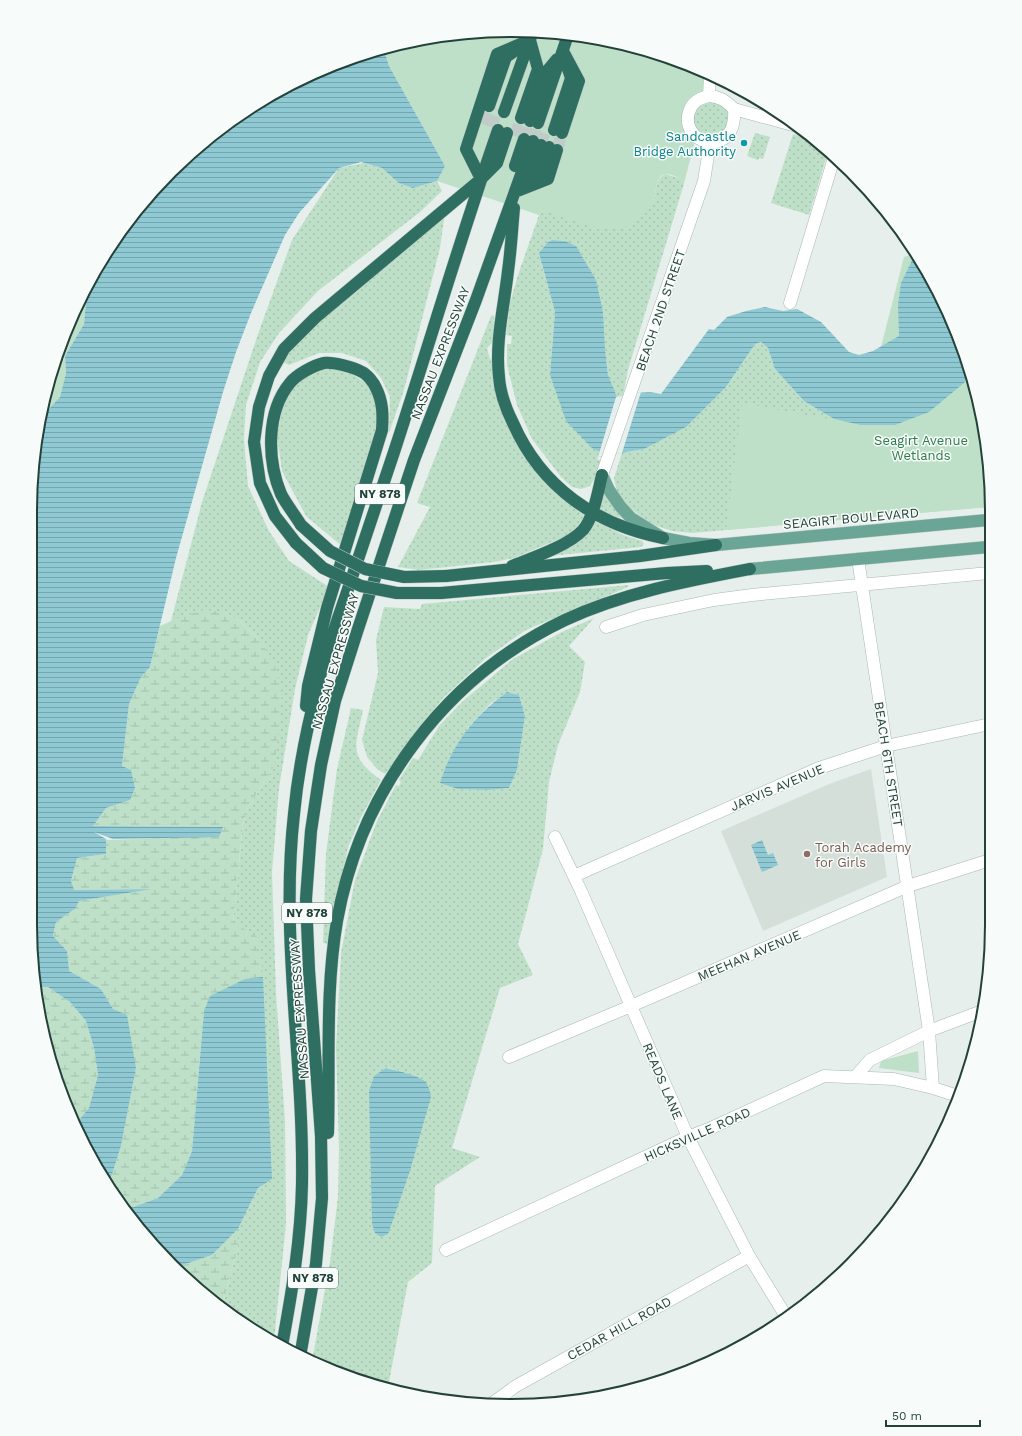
<svg xmlns="http://www.w3.org/2000/svg" width="1022" height="1436" font-family="'Work Sans',sans-serif">
<defs>
<pattern id="grass-dots" width="8" height="8" patternUnits="userSpaceOnUse"><rect width="8" height="8" fill="#bfe0c8"/><path d="M2 2h.1M6 6h.1" fill="none" stroke="#a4c1ad" stroke-width="1.8" stroke-linecap="round"/></pattern>
<pattern id="wetland-marsh" width="20" height="14" patternUnits="userSpaceOnUse"><rect width="20" height="14" fill="#bfe0c8"/><path d="M1 5h8M5 5V1M11 12h8M15 12V8" fill="none" stroke="#a4c1ad"/></pattern>
<pattern id="water-rules" width="6" height="5" patternUnits="userSpaceOnUse"><rect width="6" height="5" fill="#8ec9d4"/><path d="M0 2.5h6" fill="none" stroke="#74a5ad"/></pattern>
</defs>
<rect width="100%" height="100%" fill="#e6efeb"/>
<path fill="#d4dfda" d="M871,769L887,877L763,931L721,831L829,784Z"/>
<path fill="url(#grass-dots)" fill-rule="evenodd" d="M701,97L730,105L725,138L696,137L690,108Z
M755,133L770,137L763,159L759,158L758,160L747,156Z
M793,134L816,141L828,152L809,215L771,203Z
M364,163L382,168L413,188L437,181L442,191L420,212L318,291L279,333L260,362L246,405L244,439L248,486L269,531L289,561L329,587L308,635L295,689L279,788L272,872L276,993L285,1121L286,1224L274,1340L221,1305L223,1302L238,1247V1229L258,1188L233,922L243,824L248,807L274,767L258,639L243,624L225,612L171,621L202,502L258,334L292,240L339,168Z
M666,174L681,179L683,182V187L628,370L623,396L616,397L608,375L605,349L565,241L552,240L548,242L542,265L555,312L550,375L600,452L597,459L601,461L595,478L590,486L581,489L572,487L561,477L532,439L517,405L507,365V344H511L512,336L506,335L510,303L518,275L539,215L543,211L654,200C656,192 656,176 666,174Z
M445,212L440,248L404,390L389,433L390,397L381,378L366,361L342,353H319L289,365L281,361L288,349Z
M493,315L494,317L493,342L487,348L490,359L493,360L504,410L584,515L581,522L573,533L514,558L494,562L419,570L398,567L430,507L417,503L491,316Z
M761,342L768,348L775,369L804,401L834,419L988,448V507L692,533L672,531L648,523L618,497L614,478L622,453L644,449L726,387L755,344Z
M322,368L345,369L366,383L377,401L378,431L359,495L355,494L343,547L306,516L282,471L277,436L284,399L301,379Z
M602,483C607,500 613,507 626,518L616,517L597,509Z
M593,520L623,535L642,541L644,544L641,547L549,556L548,554C574,545 580,546 593,520Z
M629,585L628,587L526,630L486,658L443,698L385,774L377,769L367,757L362,740L378,673L376,640L384,607L420,609L422,604Z
M594,618L569,646L585,662L580,692L558,745L549,782L543,849L518,944L533,975L500,988L452,1148L480,1157L435,1186L432,1263L408,1282L388,1387L312,1361L330,1262L338,1197L339,1149L336,1048L341,953L355,880L377,821L396,785L399,786L401,782L399,780L413,758L418,760L439,726L463,701L513,659L562,632ZM507,692L519,695L525,716L517,770L509,788L487,790L458,789L467,729L490,704ZM386,1068L400,1071L423,1080L409,1174L406,1183Z
M351,708L363,710C356,745 347,756 381,780L360,819L348,848L327,944L323,943L326,854L337,769Z"/>
<path fill="url(#wetland-marsh)" d="M204,610L225,612L243,624L258,639L273,660L282,690L279,730L274,767L248,807L243,824L233,922L259,938L263,977L245,979L204,1011L192,1151L182,1175L158,1198L133,1207L120,1203L112,1193L109,1184L121,1146L136,1068L113,1009L101,989L68,971L67,951L53,937L56,922L76,908L79,901L147,889L73,890L71,881L77,858L106,854V840L219,836L222,827L93,826L106,808L130,800L122,766L129,704L141,677L150,667L160,626L180,617Z
M38,987H48L70,1002L86,1021L94,1048L98,1075L89,1109L75,1125L46,1050Z
M238,1229V1247L223,1302L221,1305L194,1286L177,1267L212,1255Z"/>
<path fill="#bfe0c8" d="M543,31L636,46L705,73C704,92 705,94 690,108L696,137L683,187V182C679,177 664,170 660,177C656,183 656,192 654,198C652,207 643,217 636,222C612,239 571,219 547,211H543L539,215L437,181L445,166L389,66L384,49L448,34Z
M117,239L116,245L103,272L93,278L87,288L84,324L65,356L66,373L60,397L34,474L39,417L67,327L95,270Z
M913,254L942,298L967,357L988,448V507L726,530L742,403L861,425L904,257Z
M918,1051L919,1073L879,1068L881,1061Z"/>
<path fill="url(#water-rules)" d="M384,49L389,66L445,166L437,181L413,188L399,183L382,168L361,162L339,168L299,213L285,235L251,313L236,352L223,392L176,558L150,667L141,677L129,704L122,766L131,770L135,788L130,800L106,808L93,826L223,827L219,837L113,839L94,832L106,839V854L77,858L71,881L74,890L151,889L79,901L76,908L56,922L53,936L67,951L69,971L101,989L113,1009L127,1015L136,1068L121,1146L109,1184L112,1193L80,1138L75,1125L89,1108L98,1075L94,1048L86,1021L70,1002L48,987H38L30,925V511L39,420L60,397L66,373L65,356L84,324L87,288L93,278L103,272L116,245L117,239L149,194L194,149L271,94L357,55Z
M552,240L565,241L576,246L596,280L603,312L605,349L608,375L617,397C631,394 646,390 661,394L709,329L714,330L727,317L746,311L765,307L783,311L797,309L821,322L849,352L859,355L873,351L899,336L898,305L901,283L914,256L942,298L967,357L970,373L964,383L929,412L895,425H861L834,419L804,401L775,369L768,348L761,342L755,344L726,387L686,427L644,449L598,457L600,452L592,448L566,421L550,375L555,312L539,253L548,242Z
M507,692L519,695L525,716L517,770L509,788L487,790L458,789L440,783C452,744 474,716 507,692Z
M762,840L768,855L773,853L778,865L762,872L751,845Z
M263,977L272,1179L258,1188L238,1229L212,1255L177,1267L120,1203L133,1207L158,1198L182,1175L192,1151L204,1011L210,996L245,979Z
M386,1068C395,1070 416,1075 423,1080C428,1083 430,1091 431,1097L409,1174L388,1234L381,1237L375,1233L372,1224L369,1091L374,1076Z"/>
<path fill="#e6efeb" d="M641,392L622,453L598,457L616,397Z"/>
<g fill="none" stroke-linecap="round" stroke-linejoin="round">
<path stroke="#bfccc8" stroke-width="12" stroke-dasharray="12 6" stroke-linecap="butt" d="M483,124L489,106
M491,127L497,109
M515,136L521,118
M524,139L530,121
M533,141L538,123
M541,145L546,127
M557,150L562,133"/>
<defs>
<path id="street" d="M709,96C721,97 726,101 734,109C738,160 679,145 689,112C692,102 699,98 709,96Z
M709,96L710,74
M734,109L800,127
M790,303L834,158
M602,475L704,181L710,143
M858,559L929,1031L933,1088
M606,627L643,615L714,600L752,595L989,573
M555,837L581,891L688,1137L749,1256L787,1318
M574,876L819,768L886,746L990,724
M509,1057L631,1006L908,886L990,860
M855,1077L870,1060L929,1031L982,1011
M446,1250L688,1137L711,1128L824,1076L894,1079L933,1088L958,1096
M491,1404L516,1386L749,1256"/>
<path id="primary" d="M602,475L609,490L620,506L631,518L663,538L689,543L716,545L988,520
M750,569L988,547"/>
<path id="highway" d="M489,106L506,57L516,50
M504,112L533,31
M521,118L538,69L530,40
M530,121L547,71L557,59
M538,123L568,35
M554,130L571,78L567,66
M562,133L579,81L563,51
M515,166L524,139
M481,179L466,149L497,54L530,40
M530,183L539,177L549,147
M522,184L531,174L541,145
M515,192L548,179L557,150
M514,208C512,229 511,250 508,271C504,307 495,341 499,377C500,393 506,409 513,423C541,487 596,525 663,538
M301,525C295,515 286,504 281,494C267,460 266,412 290,383C296,375 314,365 324,363C333,362 354,367 362,372C367,374 374,383 376,388C383,402 383,415 382,430L327,608L308,686L306,706
M296,543L275,516L260,483L254,442L259,407L269,376L284,349L315,318L481,179L497,163L507,133
M512,566C532,558 568,546 583,530C594,517 598,491 602,475
M446,576L640,556L716,545
M441,593L667,573L707,571
M328,1133C330,1063 325,991 337,921C360,791 445,677 565,620C623,593 687,581 750,569
M282,1346C292,1292 301,1238 302,1184C304,1060 280,938 294,814C298,771 307,727 318,685C325,654 336,624 346,595C362,547 378,500 394,452C429,345 461,236 498,130
M300,1357L316,1264L322,1198L321,1136L309,970L306,899L311,831L321,765L335,701L357,632L414,460L476,300L533,141"/>
</defs>
<use href="#street" stroke="#a8b8b2" stroke-width="13"/>
<use href="#primary" stroke="#c2cac8" stroke-width="13"/>
<use href="#highway" stroke="#c2cac8" stroke-width="13"/>
<use href="#street" stroke="#fff" stroke-width="12"/>
<use href="#primary" stroke="#6aa596" stroke-width="12"/>
<use href="#highway" stroke="#2f6f62" stroke-width="12"/>
<defs>
<path id="highway-bridge" d="M301,525L330,551L365,569L404,577L446,576
M296,543L323,568L361,586L397,593H441"/>
</defs>
<use href="#highway-bridge" stroke="#c2cac8" stroke-width="13" stroke-linecap="butt"/>
<use href="#highway-bridge" stroke="#2f6f62" stroke-width="12"/>
</g>
<circle fill="#0f9aa8" stroke="#f7fbf9" stroke-width="1.5" cx="744" cy="143" r="4"/>
<circle fill="#8d6e63" stroke="#f7fbf9" stroke-width="1.5" cx="807" cy="854" r="4"/>
<g text-anchor="middle" stroke-width="3" stroke-linejoin="round" paint-order="stroke">
<g fill="#f7fbf9" stroke="#637a73" stroke-width="1">
<rect x="355" y="484" width="50" height="20" rx="3"/>
<rect x="282" y="903" width="50" height="20" rx="3"/>
<rect x="288" y="1268" width="50" height="20" rx="3"/>
</g>
<g font-size="12" font-weight="bold" fill="#24423a">
<text x="380" y="498">NY 878</text>
<text x="307" y="917">NY 878</text>
<text x="313" y="1282">NY 878</text>
</g>
<g font-size="13" fill="#0d838f" stroke="#f7fbf9" text-anchor="end">
<text x="736" y="141">Sandcastle<tspan x="736" dy="15">Bridge Authority</tspan></text>
</g>
<g font-size="13" fill="#24423a" stroke="#f7fbf9">
<text transform="translate(660 310) rotate(-71)" y="5">BEACH 2ND STREET</text>
<text transform="translate(440 353) rotate(-69)" y="5">NASSAU EXPRESSWAY</text>
<text transform="translate(851 518) rotate(-5)" y="5">SEAGIRT BOULEVARD</text>
<text transform="translate(335 661) rotate(-74)" y="5">NASSAU EXPRESSWAY</text>
<text transform="translate(889 764) rotate(81)" y="5">BEACH 6TH STREET</text>
<text transform="translate(777 787) rotate(-23)" y="5">JARVIS AVENUE</text>
<text transform="translate(749 955) rotate(-23)" y="5">MEEHAN AVENUE</text>
<text transform="translate(299 1009) rotate(-94)" y="5">NASSAU EXPRESSWAY</text>
<text transform="translate(663 1081) rotate(67)" y="5">READS LANE</text>
<text transform="translate(697 1134) rotate(-24)" y="5">HICKSVILLE ROAD</text>
<text transform="translate(619 1328) rotate(-29)" y="5">CEDAR HILL ROAD</text>
</g>
<g font-size="13" fill="#2d7a4b" stroke="#f7fbf9">
<text x="921" y="445">Seagirt Avenue<tspan x="921" dy="15">Wetlands</tspan></text>
</g>
<g font-size="13" fill="#785e54" stroke="#f7fbf9" text-anchor="start">
<text x="815" y="852">Torah Academy<tspan x="815" dy="15">for Girls</tspan></text>
</g>
</g>
<path d="M0 0H1022V1436H0ZM511 37H511A474 474 0 0 1 985 511V925A474 474 0 0 1 511 1399H511A474 474 0 0 1 37 925V511A474 474 0 0 1 511 37Z" fill="#f7fbf9" fill-rule="evenodd"/>
<path fill="none" stroke="#24423a" stroke-width="2" d="M511 37H511A474 474 0 0 1 985 511V925A474 474 0 0 1 511 1399H511A474 474 0 0 1 37 925V511A474 474 0 0 1 511 37Z"/>
<path d="M886 1420v6h94v-6" fill="none" stroke="#24423a" stroke-width="2"/>
<text x="892" y="1420" font-size="12" fill="#24423a" stroke="#f7fbf9" stroke-width="3" paint-order="stroke">50 m</text>
</svg>
